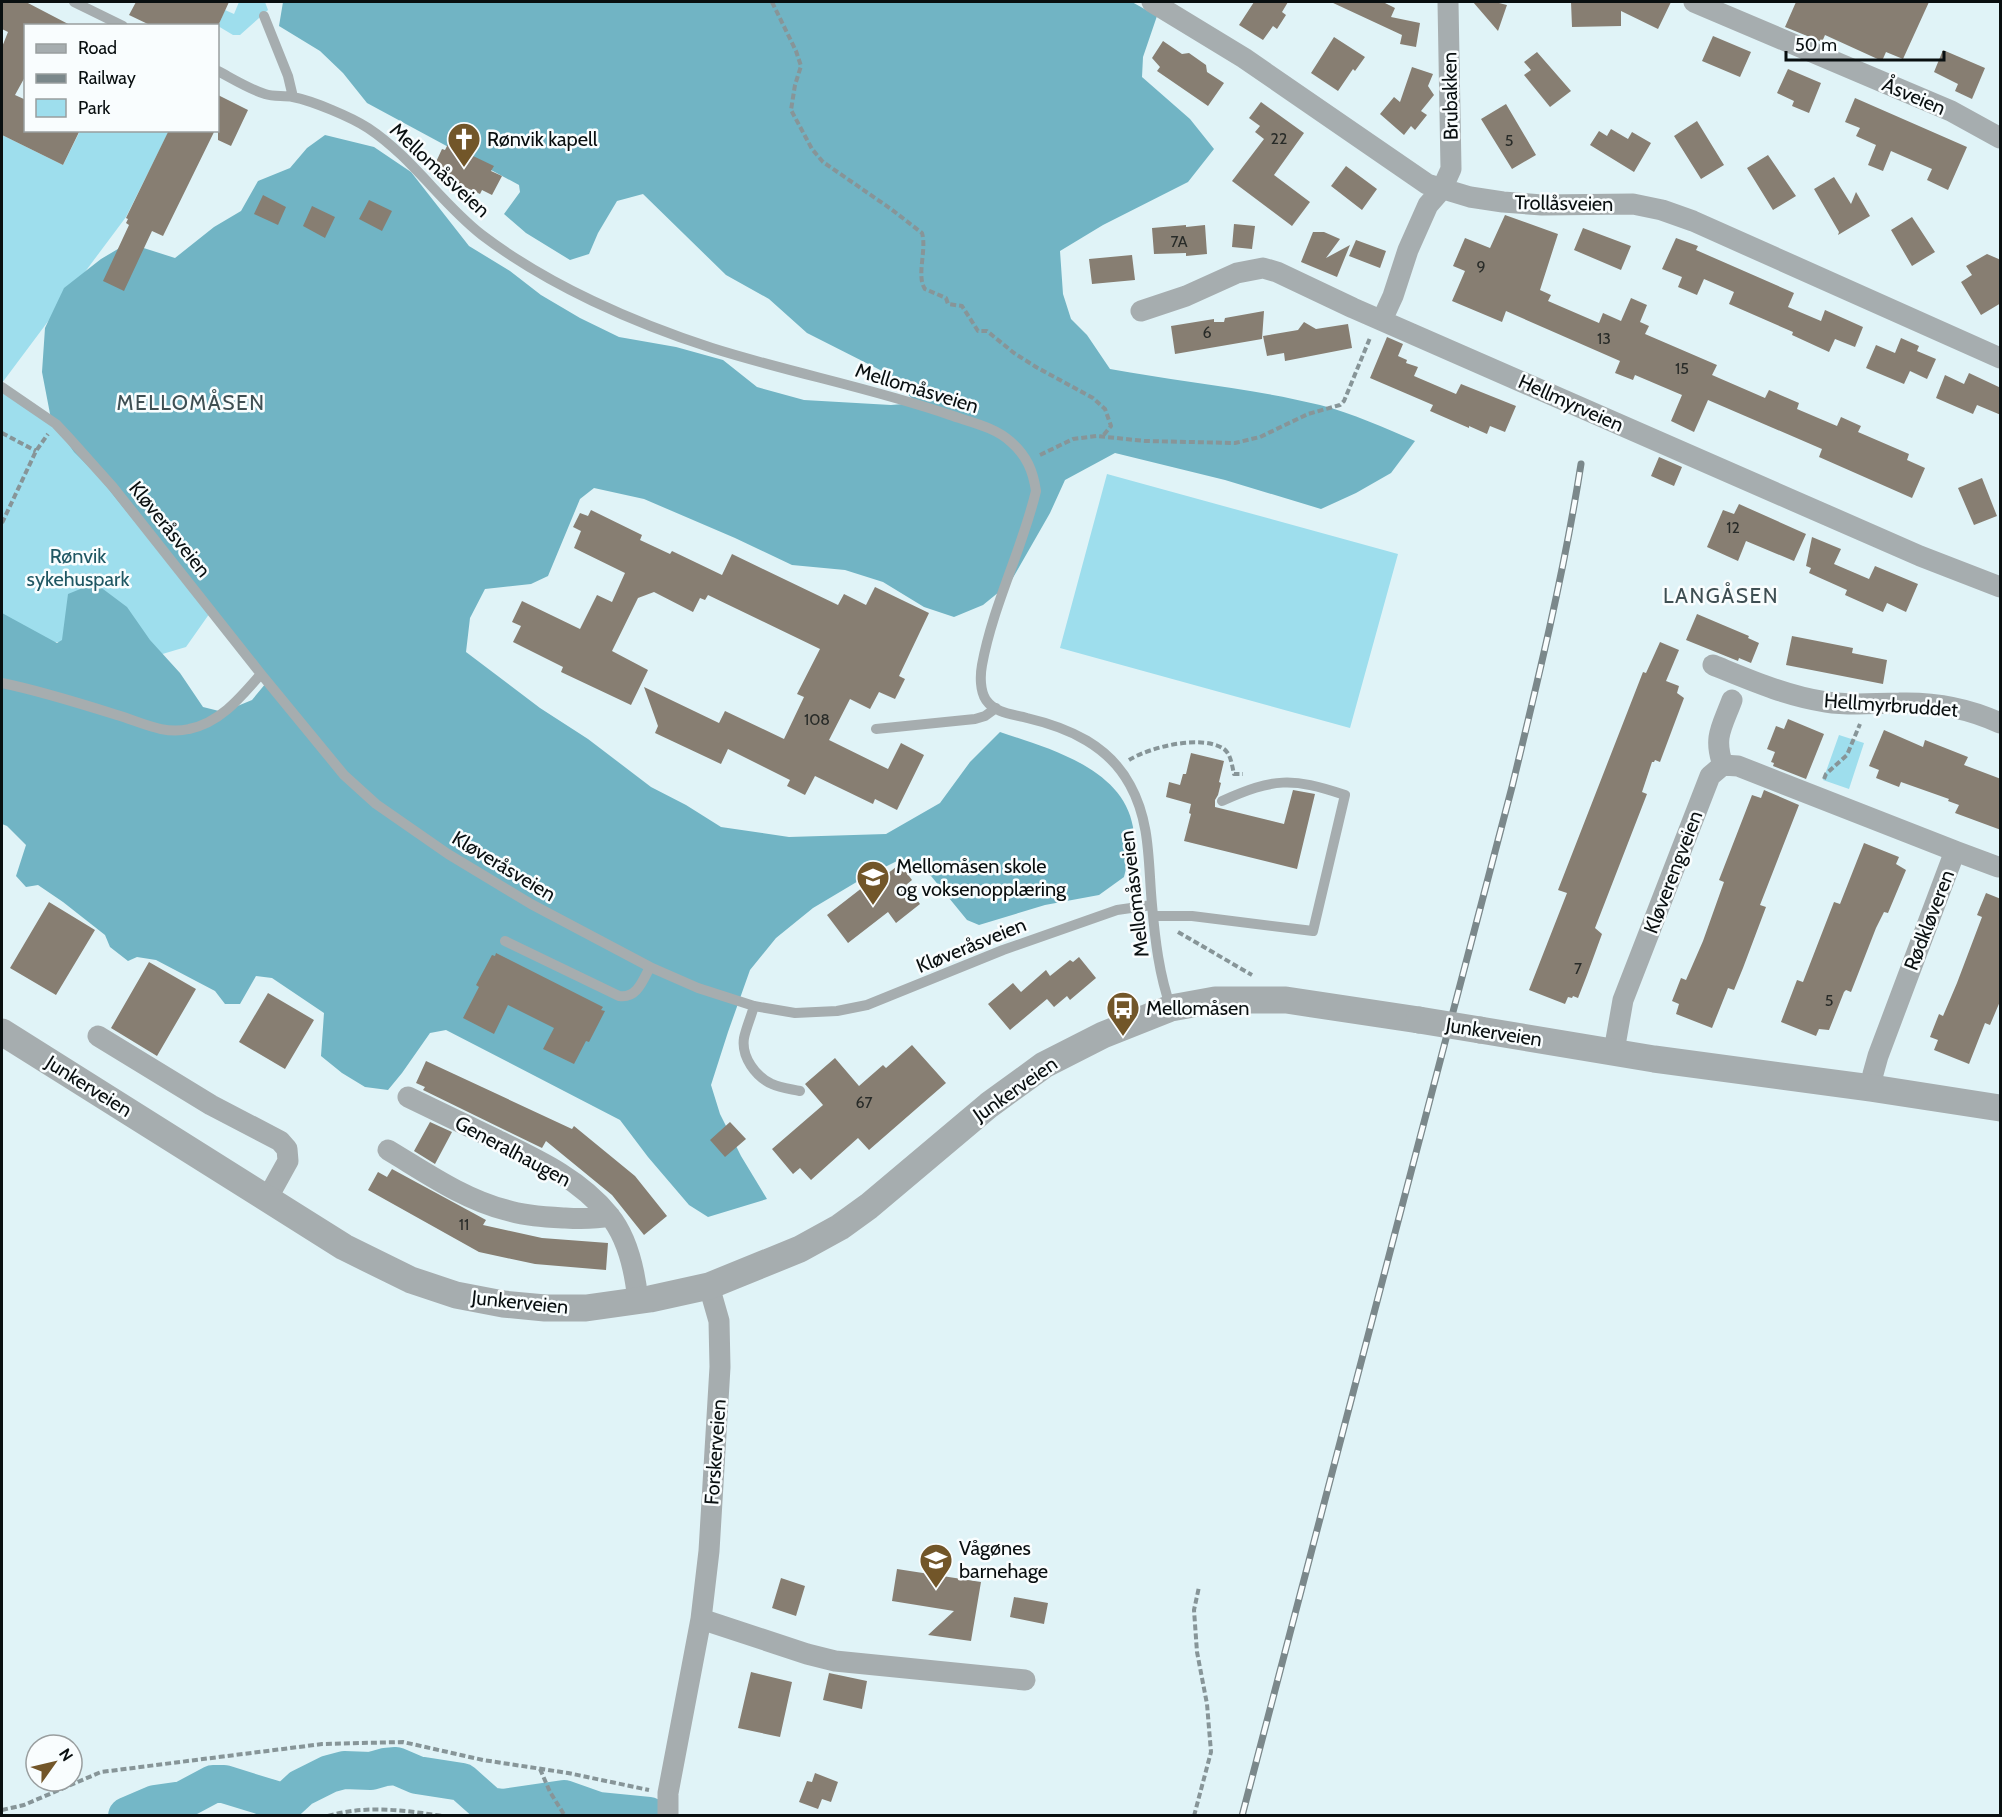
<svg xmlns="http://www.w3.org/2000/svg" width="2002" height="1817" font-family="Cabin,sans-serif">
<rect width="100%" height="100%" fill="#e0f3f7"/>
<path fill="#9edeed" d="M239,2H265L268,10L240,35H233L218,26L225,10L234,14Z
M80,131H169L126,217L2,383V135L63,165Z
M2,387L56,424L212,610L186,647L132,663L60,642L20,643L2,636Z
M1107,474L1398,554L1350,728L1060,648Z
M1839,735L1864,743L1849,789L1823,780Z"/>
<path fill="#71b4c4" d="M283,2H1132L1157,16L1143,57L1142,77L1190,119L1214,149L1188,182L1103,225L1060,251L1063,294L1071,319L1087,335L1110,369C1180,382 1251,388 1320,405C1352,413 1385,428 1415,441L1391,473L1356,493L1321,509L1225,480L1115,453L1065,480L1050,513L1010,583L983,605L954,617L924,607L883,582L845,570L792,565L735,538L644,499L594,488L580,499L548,576L531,584L485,589L470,618L466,652L540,708L588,739L651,787L686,805L721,827L789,837L886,834L940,803L970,762L1000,732C1048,748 1123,768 1133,827C1135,839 1127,864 1124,877L1099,895L1045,905L979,925L967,920L931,876L901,859L865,877L813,908L776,938L750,970L728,1032L711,1085L720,1114L741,1156L767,1199L708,1217L689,1205L648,1157L620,1120L446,1030L430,1033L402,1073L388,1090L365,1087L342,1073L321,1056L324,1013L272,978L256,976L240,1004H225L215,991L156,960L137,957L128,961L110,947L105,935L63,902L38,885L26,887L16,876L26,845L7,826L2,824V613L57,643L62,640L68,594L95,583L127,607L150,640L180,673L203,707L223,712L252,700L266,683L97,475L74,452L51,419L42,372L45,328L64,288L101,259L128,243L175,258L214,227L241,211L258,181L290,168L307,148L325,135L374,147L411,172L469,246L510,271L541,295L580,318L619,337L676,347L723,360L757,387L804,400L891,405L916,403L890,375L807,333L769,299L726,275L643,194L617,201L598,233L589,254L570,260L526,233L504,214L520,192L519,185L367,103L343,73L320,51L279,26Z"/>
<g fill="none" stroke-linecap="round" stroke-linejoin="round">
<path stroke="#74b7c7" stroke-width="38" d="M127,1816L155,1804L183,1800L213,1784H224L279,1801L288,1800L301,1788L329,1774L344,1770L371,1771L385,1767L396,1766L417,1775L462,1782L489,1806L503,1808L564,1799L598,1811L649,1816"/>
</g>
<path fill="#877e72" d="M2,2H26L72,26H26V75L15,95L26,100V130H80L63,165L2,135V47L8,32L2,29Z
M136,2H229L218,26H152L129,15Z
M1254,2H1288L1282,12L1286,15L1277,29L1273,26L1263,40L1239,25Z
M1331,2H1383L1395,8L1391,17L1420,23L1416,47L1400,44L1402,35Z
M1473,2H1495L1507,5L1498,31Z
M1571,2H1671L1658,29L1621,11V26L1572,27Z
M1796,2H1929L1903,59L1886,52L1882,61L1825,35L1822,42L1785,27Z
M1713,36L1751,52L1740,77L1702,61Z
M1334,37L1365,57L1355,71L1353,69L1338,91L1311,73Z
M1163,41L1182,54L1189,53L1206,65L1207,72L1224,83L1208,106L1157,71L1160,67L1152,58Z
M1943,50L1985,68L1972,99L1955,91L1958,84L1934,72Z
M1537,52L1571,91L1550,107L1524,75L1531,70L1524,62Z
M1412,67L1433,74L1428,86L1434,95L1421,111L1427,115L1415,130L1411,126L1404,135L1380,114L1394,97L1400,102Z
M1788,69L1821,83L1809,113L1792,106L1794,101L1777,93Z
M218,95L248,110L231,146L218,140Z
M1855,98L1967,147L1948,190L1927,180L1932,169L1891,151L1883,171L1868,165L1876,145L1856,136L1860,128L1845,122Z
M1261,102L1304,133L1274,175L1310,202L1292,226L1232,181L1264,139L1255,132L1260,126L1249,118Z
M1506,104L1536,155L1512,169L1481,119Z
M1697,121L1724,165L1701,179L1674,136Z
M1611,129L1628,139L1632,132L1651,143L1634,172L1590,145L1599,131L1607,136Z
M169,130H215L163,236L152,231L124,291L103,281L129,225L126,223L128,219L126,218Z
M448,144L494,166L491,171L502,176L492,195L482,190L480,194L434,173L438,166L435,164L442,149L445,150Z
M1768,155L1796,196L1773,210L1747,168Z
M1346,166L1377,189L1362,210L1331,186Z
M1834,177L1851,204L1856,192L1870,216L1838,235L1839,232L1814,189Z
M263,195L286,207L278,225L254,214Z
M369,200L392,211L382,231L359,219Z
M312,206L335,217L325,238L303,226Z
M1505,215L1558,234L1540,290L1551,295L1548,301L1599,323L1603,313L1621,321L1631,298L1647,305L1640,322L1649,326L1645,334L1717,365L1712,375L1765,398L1769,390L1799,403L1797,409L1837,426L1841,417L1861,426L1858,432L1909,454L1907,460L1925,468L1912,498L1819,457L1822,449L1708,400L1694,432L1671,421L1682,395L1635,375L1633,380L1615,373L1620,361L1506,311L1502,322L1452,301L1465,271L1453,266L1465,238L1490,248Z
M1912,217L1935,252L1912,266L1891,230Z
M1234,224L1255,226L1252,249L1232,247Z
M1186,225V227L1205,225L1207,254L1186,256V253L1154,254L1152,228Z
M1583,228L1631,246L1621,270L1574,250Z
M1313,232H1324L1340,239L1326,258L1350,245L1337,277L1301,262Z
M1676,238L1698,246L1696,250L1794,293L1788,307L1821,321L1825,310L1863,327L1855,347L1835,339L1829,352L1792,335L1793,332L1729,304L1734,292L1704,279L1697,295L1678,287L1682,277L1662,269Z
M1356,240L1386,251L1380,268L1349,256Z
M1987,254L2001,260V303L1981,315L1961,282L1972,275L1966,266Z
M1132,255L1135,280L1092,284L1089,259Z
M1264,311L1262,339L1175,354L1171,326L1214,319V322H1224L1225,318Z
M1304,322L1316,329L1348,324L1352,348L1285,361L1284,353L1267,356L1263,336L1298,330Z
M1387,337L1403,344L1398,356L1407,360L1406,363L1418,367L1414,376L1456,394L1461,384L1516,406L1505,432L1490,426L1487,434L1469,426V428L1430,411L1433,405L1370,378Z
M1901,338L1919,346L1917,351L1936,359L1927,379L1910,371L1904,384L1866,368L1876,345L1895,353Z
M1969,373L2001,388V415L1977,405L1973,414L1936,398L1945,375L1964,384Z
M1659,457L1682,467L1674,486L1651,476Z
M1982,478L1997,516L1974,525L1958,488Z
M1739,504L1806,534L1794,561L1746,541L1738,561L1707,547L1723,510L1734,514Z
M591,510L642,535L640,540L670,554L672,551L722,575L732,554L838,605L844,594L866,605L875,587L929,613L899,676L905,679L895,699L879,692L870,709L850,699L829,740L888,769L901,743L924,755L897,810L875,799L873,804L815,776L805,795L787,786L790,780L728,749L721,764L655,733L658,726L644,687L719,723L725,711L784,739L804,697L797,694L820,649L708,595L705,600L700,598L693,612L654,592L638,598L612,651L648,670L631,705L561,672L563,667L513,642L521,626L512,622L522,601L580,629L597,595L612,602L625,573L574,548L581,531L573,527L580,513L588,516Z
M1812,537L1841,549L1834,564L1869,579L1875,566L1918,584L1906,612L1887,603L1883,612L1845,595L1847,590L1809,573L1811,568L1806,566Z
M1697,614L1749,636L1748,638L1759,643L1751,663L1739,658L1738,661L1686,640Z
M1792,636L1853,648L1852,653L1887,660L1883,684L1786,665Z
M1660,642L1679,650L1666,681L1679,686L1677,693L1684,698L1660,762L1655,760L1654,762H1652L1642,792L1647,794L1595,928L1602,934L1587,975L1578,998L1573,996L1572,998L1568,997L1565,1004L1529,990L1567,893L1558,890L1643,672L1646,673Z
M1788,719L1824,734L1806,779L1773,766L1774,763L1771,762L1775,752L1767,749L1776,726L1784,729Z
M1884,730L1923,747L1925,740L1968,757L1964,765L2001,779V830L1955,813L1959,805L1948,801L1949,799L1901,782L1899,787L1876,778L1879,770L1869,766Z
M1191,753L1224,761L1219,782L1221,783L1218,795L1215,800V807L1284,824L1293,790L1315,794L1297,869L1184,841L1191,814L1189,813L1191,804L1166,797L1169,782L1180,785L1183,774H1186Z
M1764,790L1799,805L1760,905L1766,907L1743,968L1734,990L1728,988L1712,1028L1676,1014L1679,1004L1672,1001L1681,978L1686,980L1703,941L1724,882L1719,880L1752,795L1761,798Z
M1864,843L1899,857L1896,864L1906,870L1888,913L1884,912L1876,928L1851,992L1846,990L1844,992L1829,1030L1819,1029L1816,1036L1781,1022L1797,980L1803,982L1834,902L1840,904Z
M900,864L912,880L906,885L920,904L896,923L888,912L848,943L827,915L867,884L870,887Z
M1986,893L2001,899V999L1990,1025L1985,1023L1969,1064L1934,1050L1938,1040L1930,1037L1939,1014L1943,1016L1957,983L1982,917L1977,915Z
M49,902L95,930L56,995L10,968Z
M496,953L603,1007L601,1010L605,1011L589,1042L586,1041L574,1064L543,1049L554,1028L508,1005L494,1034L463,1018L479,987L476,985L492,955L495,956Z
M1079,957L1096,978L1070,1000L1067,996L1054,1007L1047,999L1010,1030L988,1004L1013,983L1021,992L1046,970L1050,976L1070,960L1073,962Z
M149,962L196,989L157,1056L111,1028Z
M268,993L314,1020L285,1069L239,1042Z
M912,1045L946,1083L869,1150L858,1138L811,1180L800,1168L793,1174L772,1149L823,1105L805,1084L835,1058L859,1086L883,1065L886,1068Z
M426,1061L572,1129L574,1126L635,1176L667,1216L644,1235L612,1195L546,1141L542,1148L423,1090L425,1087L416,1083Z
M430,1122L452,1132L435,1164L414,1151Z
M730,1122L746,1139L725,1157L710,1140Z
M392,1169L486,1220L483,1225L542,1238L608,1243L606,1270L535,1264L479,1252L368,1190L378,1172L387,1177Z
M897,1569L981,1582L971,1641L928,1635L954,1611L892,1601Z
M781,1578L805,1586L796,1616L772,1608Z
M1014,1597L1048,1603L1044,1624L1010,1617Z
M751,1672L792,1682L780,1737L738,1728Z
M829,1673L867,1681L862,1709L823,1700Z
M815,1773L838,1782L831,1802L822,1799L818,1809L799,1802L807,1781L812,1782Z"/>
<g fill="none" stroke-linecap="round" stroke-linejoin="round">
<path stroke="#879598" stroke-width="4" stroke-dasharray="6 3" stroke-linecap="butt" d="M772,2L796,51L801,66L795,85L791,110L812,149L823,162L891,209L922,233C927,250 916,276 925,289L946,298L948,304L962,306L978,331H987L1014,353L1036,367L1093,398L1105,409L1111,426L1102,437
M2,433L36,451
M1040,455L1073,439L1097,436L1145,441L1235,443L1260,437L1308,414L1340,405L1344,401L1370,338
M2,523L36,451L48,434
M1129,760C1150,747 1202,734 1224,749C1231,754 1232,766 1234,774H1243
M1824,779L1826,774L1847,755L1860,724
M1178,932L1252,975
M540,1769L550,1792L565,1816
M2,1810L24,1805L101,1772L322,1744L403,1742L483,1760L568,1773L649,1790
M328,1816C365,1805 404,1810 442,1816
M1194,1816L1211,1752L1207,1704L1197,1652L1194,1610L1199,1587"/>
<path stroke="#a6adaf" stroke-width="10" d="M74,2L123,26
M264,16L288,76L293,97
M218,71C233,79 249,89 265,94C274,97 284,95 293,97C313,101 351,117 368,128C412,157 441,203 482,235C548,285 634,323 712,348C791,373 872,388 950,415C970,422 995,427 1011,442C1027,456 1033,471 1036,491C1022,550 993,605 982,665C980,676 980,691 986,700C996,714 1013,714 1027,718C1070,728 1109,746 1130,785C1151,823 1148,864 1152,905C1155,939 1159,975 1171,1008
M2,387L56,424L70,439L113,487L261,674L344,775L376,804L448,854L531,904L650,967L698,988L754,1006L795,1013L837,1011L867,1005L1003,950L1117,910L1152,905
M2,683C41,691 79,703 117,715C141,722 163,735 189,729C220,723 241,697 261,674
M876,729L975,719L985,716L996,708
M1153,916H1192L1313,931L1345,795C1291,777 1274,778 1222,801
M505,941L619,996C637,999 643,980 650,967
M754,1006C751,1017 746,1028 744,1038C741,1057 756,1077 772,1084C780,1088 791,1089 800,1091"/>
<path stroke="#a6adaf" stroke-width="21" d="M1152,2L1244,58L1427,184L1470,197L1503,202L1542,205L1633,204L1662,210L1693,221L2000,358
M1694,2L1951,111L2000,138
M1141,311L1186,296L1237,273L1263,268L1277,272L1353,308L1920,556L2000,587
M1382,320L1393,296L1408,250L1428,205L1442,189L1451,169L1448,2
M1713,665C1750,680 1786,696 1826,702C1851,706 1874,703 1899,703C1934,702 1968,708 2000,723
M1723,765L1738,766L1955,851L1878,1056L1873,1074L1871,1088
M1723,765C1713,737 1722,727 1732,700
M1955,851L1998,867
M98,1036L211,1105L280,1141L287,1149L288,1161L267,1199
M1614,1051L1623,1000L1710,776L1723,765
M408,1097C437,1111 466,1125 495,1139C536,1159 579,1178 609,1215C628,1238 635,1271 638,1301
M388,1150C425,1172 463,1199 506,1210C524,1216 546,1217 565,1218C581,1219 595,1219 610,1216
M701,1619L807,1654L835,1661L1025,1680
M668,1816V1793L701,1619L709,1551L720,1367L719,1321L709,1286"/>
<path stroke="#a6adaf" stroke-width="27" d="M1480,1030L1654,1059L1871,1088L2000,1108
M2,1032L344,1247L411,1280L456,1295L503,1304L545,1308H586L650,1299L709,1286L800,1249L840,1227L869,1206L989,1105L1044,1065L1103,1035L1171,1008L1215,1000H1286L1419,1020"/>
<defs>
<path id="rail" d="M1242,1816L1512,787C1538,680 1564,573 1581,464"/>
</defs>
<use href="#rail" stroke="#7b888b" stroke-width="7"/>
<use href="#rail" stroke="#f9fdfe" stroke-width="4.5" stroke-dasharray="14" stroke-linecap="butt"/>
<path stroke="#a6adaf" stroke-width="27" d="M1419,1020L1480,1030"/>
</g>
<defs>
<symbol id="church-pin" viewBox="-11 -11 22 30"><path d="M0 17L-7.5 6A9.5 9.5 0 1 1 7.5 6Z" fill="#725629" stroke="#f9fdfe"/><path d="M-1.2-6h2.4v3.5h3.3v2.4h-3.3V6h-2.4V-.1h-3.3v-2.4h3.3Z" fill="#fff"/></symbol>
<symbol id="school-pin" viewBox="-11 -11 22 30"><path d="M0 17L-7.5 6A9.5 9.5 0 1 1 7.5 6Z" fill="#725629" stroke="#f9fdfe"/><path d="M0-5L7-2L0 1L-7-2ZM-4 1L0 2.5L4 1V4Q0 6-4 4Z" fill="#fff"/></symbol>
<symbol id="bus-pin" viewBox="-11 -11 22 30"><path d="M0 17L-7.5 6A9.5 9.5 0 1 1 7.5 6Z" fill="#725629" stroke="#f9fdfe"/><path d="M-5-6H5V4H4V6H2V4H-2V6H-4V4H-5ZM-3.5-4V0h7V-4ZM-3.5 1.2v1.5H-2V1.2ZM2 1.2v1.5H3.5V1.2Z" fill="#fff"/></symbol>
</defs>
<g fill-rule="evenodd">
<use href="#church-pin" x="445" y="120" width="38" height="52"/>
<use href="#school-pin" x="854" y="858" width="38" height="52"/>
<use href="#bus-pin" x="1104" y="989" width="38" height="52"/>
<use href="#school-pin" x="917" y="1541" width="38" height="52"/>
</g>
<g text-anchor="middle" stroke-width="5" stroke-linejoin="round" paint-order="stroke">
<g font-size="16" fill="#282b28">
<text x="1279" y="144">22</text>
<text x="1509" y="146">5</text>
<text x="1179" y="247">7A</text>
<text x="1481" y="272">9</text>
<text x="1207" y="338">6</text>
<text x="1604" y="344">13</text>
<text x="1682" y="374">15</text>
<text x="1733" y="533">12</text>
<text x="817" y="725">108</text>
<text x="1578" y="974">7</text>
<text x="1829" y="1006">5</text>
<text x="864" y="1108">67</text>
<text x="464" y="1230">11</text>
</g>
<g font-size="20" fill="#090f10" stroke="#f9fdfe">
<text transform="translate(1450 96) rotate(-91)" y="7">Brubakken</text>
<text transform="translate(1914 96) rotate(23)" y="7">Åsveien</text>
<text transform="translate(440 170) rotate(43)" y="7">Mellomåsveien</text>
<text transform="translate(1564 203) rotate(1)" y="7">Trollåsveien</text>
<text transform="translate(917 388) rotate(17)" y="7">Mellomåsveien</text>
<text transform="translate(1571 403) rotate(24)" y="7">Hellmyrveien</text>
<text transform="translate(170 529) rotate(51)" y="7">Kløveråsveien</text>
<text transform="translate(1891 705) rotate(4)" y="7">Hellmyrbruddet</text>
<text transform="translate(504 866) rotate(31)" y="7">Kløveråsveien</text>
<text transform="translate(1673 872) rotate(-69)" y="7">Kløverengveien</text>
<text transform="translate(1134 894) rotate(-97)" y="7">Mellomåsveien</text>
<text transform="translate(1929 920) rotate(-69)" y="7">Rødkløveren</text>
<text transform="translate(971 945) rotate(-22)" y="7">Kløveråsveien</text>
<text transform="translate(1494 1032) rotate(9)" y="7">Junkerveien</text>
<text transform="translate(89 1086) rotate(32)" y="7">Junkerveien</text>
<text transform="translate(1015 1089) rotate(-35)" y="7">Junkerveien</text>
<text transform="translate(513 1151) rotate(28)" y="7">Generalhaugen</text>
<text transform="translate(520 1302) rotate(6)" y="7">Junkerveien</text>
<text transform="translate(715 1452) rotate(-86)" y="7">Forskerveien</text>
</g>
<g font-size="20" fill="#090f10" stroke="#f9fdfe" text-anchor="start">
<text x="487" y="146">Rønvik kapell</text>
<text x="896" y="873">Mellomåsen skole<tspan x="896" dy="23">og voksenopplæring</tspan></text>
<text x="1146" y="1015">Mellomåsen</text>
<text x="959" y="1555">Vågønes<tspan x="959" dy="23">barnehage</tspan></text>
</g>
<g font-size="20" fill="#1f5763" stroke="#f9fdfe">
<text x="78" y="563">Rønvik<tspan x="78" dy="23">sykehuspark</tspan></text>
</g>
<g font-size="21" letter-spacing="1.5" fill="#3f4f53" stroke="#f9fdfe">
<text x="191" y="410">MELLOMÅSEN</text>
<text x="1721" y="603">LANGÅSEN</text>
</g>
</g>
<rect width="2002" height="1817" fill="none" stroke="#090f10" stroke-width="6"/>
<rect x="24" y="24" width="195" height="108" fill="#f9fdfe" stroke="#999e9f" stroke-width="1.5"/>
<rect x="36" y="44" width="30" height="9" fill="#a6adaf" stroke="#999e9f" stroke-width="1.5"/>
<text x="78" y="54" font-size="18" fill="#090f10">Road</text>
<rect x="36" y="74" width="30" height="9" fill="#7b888b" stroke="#999e9f" stroke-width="1.5"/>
<text x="78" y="84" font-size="18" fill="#090f10">Railway</text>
<rect x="36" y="99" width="30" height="18" fill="#9edeed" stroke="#999e9f" stroke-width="1.5"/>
<text x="78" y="114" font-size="18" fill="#090f10">Park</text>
<g transform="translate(54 1763) rotate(56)"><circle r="28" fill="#f9fdfe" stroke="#999e9f" stroke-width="1.5"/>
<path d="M0-4.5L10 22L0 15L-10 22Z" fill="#725629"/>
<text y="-9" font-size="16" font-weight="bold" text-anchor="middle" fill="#090f10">N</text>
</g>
<path d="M1786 51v9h158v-9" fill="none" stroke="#090f10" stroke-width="3"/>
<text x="1795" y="51" font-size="18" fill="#090f10" stroke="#f9fdfe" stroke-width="4.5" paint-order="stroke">50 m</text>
</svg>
